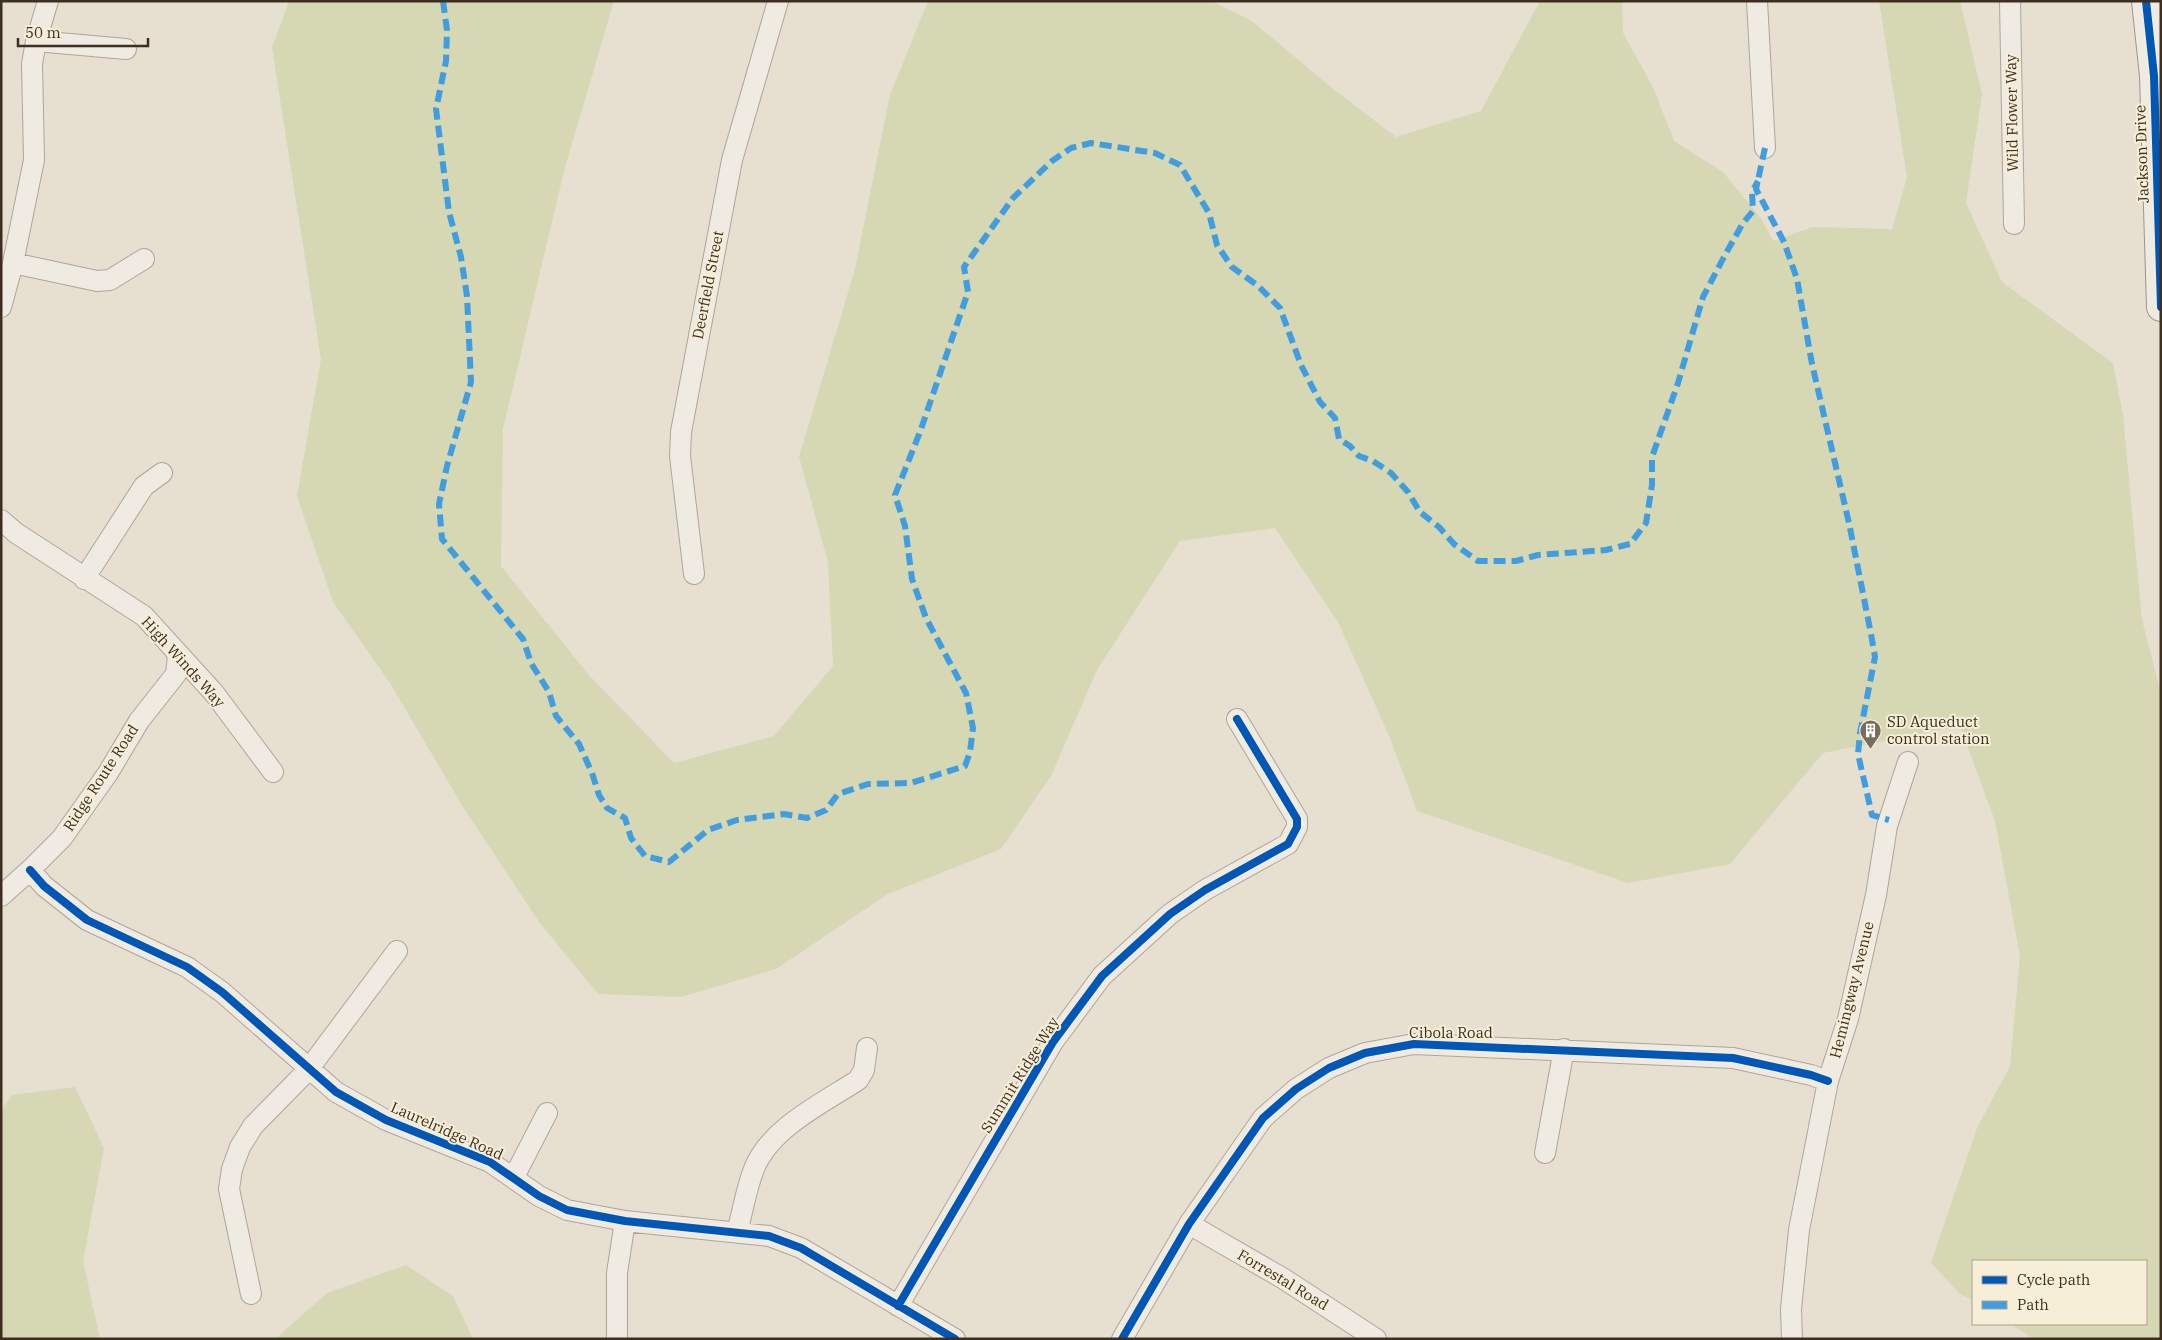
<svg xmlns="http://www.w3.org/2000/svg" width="2162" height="1340" font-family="'IBM Plex Serif',serif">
<rect width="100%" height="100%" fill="#e7e0d1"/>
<path fill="#d6d7b3" d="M289,1H614L564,171L503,429L501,566L588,674L674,763L774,736L833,666L828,562L799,457L855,269L890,95L928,1H1211L1252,21L1332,88L1396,137L1481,111L1540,1H1622L1623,33L1653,87L1674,141L1723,172L1761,218L1773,241L1813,227L1892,229L1907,177L1879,1H1960L1982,94L1966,203L2002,282L2113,363L2123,415L2142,620L2161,694V1339H2034L2010,1324H2146V1261H1973V1301L1959,1293L1931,1263L1977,1128L2010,1066L2020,956L1995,821L1960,726L1823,753L1730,864L1628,883L1417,811L1390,738L1338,622L1275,528L1180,541L1097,670L1051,776L1001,849L888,894L776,969L681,997L598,994L539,922L463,807L390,683L333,602L297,496L321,359L272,48Z
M75,1087L104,1148L83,1261L100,1339H1V1111L12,1095Z
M406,1265L453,1296L473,1339H275L327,1293Z"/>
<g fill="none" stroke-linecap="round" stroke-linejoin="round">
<defs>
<path id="minor" d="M1757,1L1765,148
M2010,1L2014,224
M36,41L126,49
M13,263L97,281L110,280L144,259
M1,307L13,263L34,160L32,64L36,41L48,1
M1,520L16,533L144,616L214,693L273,772
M694,574L680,456L681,432L732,160L778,1
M84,579L144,486L162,473
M30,870L44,886L87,920L187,967L222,992L336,1092L386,1120L490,1162L539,1196L567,1210L625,1221L769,1236L801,1248L955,1339
M1,896L30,870L62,838L108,773L139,721L176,674L178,655L173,648
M1545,1153L1564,1049
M514,1177L547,1113
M1189,1224L1284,1279L1376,1339
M737,1232C743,1211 746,1189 754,1169C770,1128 823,1103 858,1080L864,1070L867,1048
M251,1294L229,1189L232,1169L240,1147L253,1126L308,1070L397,951
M898,1306L1053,1042L1102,976L1170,914L1205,890L1288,844L1297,827V819L1237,719
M617,1339V1273L625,1221
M1122,1339L1189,1224L1263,1118L1296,1089L1329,1068L1365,1053L1414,1044L1733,1058L1811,1075L1828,1081
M1792,1339L1791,1309L1799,1230L1828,1081L1848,1019L1876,895L1887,826L1908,762"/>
<path id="secondary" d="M2146,1L2154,76L2161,307"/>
</defs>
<use href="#minor" stroke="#ada599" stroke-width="22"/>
<use href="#secondary" stroke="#9c958a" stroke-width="30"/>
<use href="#minor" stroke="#efebe3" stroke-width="20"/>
<use href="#secondary" stroke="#efebe3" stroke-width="28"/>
<path stroke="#3f9de0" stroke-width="6" stroke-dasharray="12 6" stroke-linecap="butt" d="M443,1L447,30L446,61L436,109L449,212L461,257L467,296L471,382L447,466L439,504L442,539L523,639L531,663L549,692L556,716L579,744L592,773L599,795L607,808L625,818L631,838L645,856L669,862L708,830L737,820L784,814L807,818L826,810L838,794L868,784L911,783L965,766L970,752L973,728L966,693L926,618L912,579L905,526L895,495L920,432L968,292L964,267L1013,198L1052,161L1071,148L1091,143L1155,153L1180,165L1209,213L1217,245L1232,267L1257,285L1280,308L1301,365L1320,402L1335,418L1339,439L1350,446L1359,456L1373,461L1391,473L1408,492L1420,512L1439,527L1454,544L1478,561H1516L1538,555L1606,550L1630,544L1646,523L1652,485V457L1678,383L1703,297L1725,255L1743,223L1753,211L1752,192L1758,181
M1765,148L1756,189L1784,242L1797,279L1812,364L1849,523L1871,634L1875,657L1860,733L1858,754L1872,815L1889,820"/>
<defs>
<path id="cycleway" d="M2146,1L2154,76L2161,307
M30,870L44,886L87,920L187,967L222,992L336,1092L386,1120L490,1162L539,1196L567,1210L625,1221L769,1236L801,1248L955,1339
M898,1306L1053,1042L1102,976L1170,914L1205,890L1288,844L1297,827V819L1237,719
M1122,1339L1189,1224L1263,1118L1296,1089L1329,1068L1365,1053L1414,1044L1733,1058L1811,1075L1828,1081"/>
</defs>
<use href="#cycleway" stroke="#f7eed8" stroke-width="11"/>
<use href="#cycleway" stroke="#0057b8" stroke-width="8"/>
</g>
<defs>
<symbol id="building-pin" viewBox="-11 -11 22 30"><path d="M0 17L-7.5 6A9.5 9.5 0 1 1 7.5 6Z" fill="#786c5e" stroke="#f7eed8"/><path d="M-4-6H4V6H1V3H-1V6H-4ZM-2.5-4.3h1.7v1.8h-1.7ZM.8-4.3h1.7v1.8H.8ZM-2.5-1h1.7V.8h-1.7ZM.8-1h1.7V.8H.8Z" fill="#fff"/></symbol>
</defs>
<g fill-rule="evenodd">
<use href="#building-pin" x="1858" y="718" width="25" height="34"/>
</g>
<g text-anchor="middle" stroke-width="4" stroke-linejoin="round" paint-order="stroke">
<g font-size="15" fill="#3d2e20" stroke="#f7eed8">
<text transform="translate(2012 113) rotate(-91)" y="5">Wild Flower Way</text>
<text transform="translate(2142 154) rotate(-92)" y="5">Jackson Drive</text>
<text transform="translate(708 285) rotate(-79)" y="5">Deerfield Street</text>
<text transform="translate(183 662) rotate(48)" y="5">High Winds Way</text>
<text transform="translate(101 778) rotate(-57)" y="5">Ridge Route Road</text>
<text transform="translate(1852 990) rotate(-76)" y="5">Hemingway Avenue</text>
<text x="1451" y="1038">Cibola Road</text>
<text transform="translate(1020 1075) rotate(-58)" y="5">Summit Ridge Way</text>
<text transform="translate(447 1131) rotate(24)" y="5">Laurelridge Road</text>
<text transform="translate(1283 1280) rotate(31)" y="5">Forrestal Road</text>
</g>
<g font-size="15" fill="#3d2e20" stroke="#f7eed8" text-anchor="start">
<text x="1887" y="727">SD Aqueduct<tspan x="1887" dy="17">control station</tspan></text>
</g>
</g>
<rect width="2162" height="1340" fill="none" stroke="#3d2e20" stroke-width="5"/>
<rect x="1972" y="1260" width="175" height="65" fill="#f7eed8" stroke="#ada18e"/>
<rect x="1982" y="1276" width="25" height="8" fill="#0057b8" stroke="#ada18e"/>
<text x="2017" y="1285" font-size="15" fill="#3d2e20">Cycle path</text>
<rect x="1982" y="1301" width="25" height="8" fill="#3f9de0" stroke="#ada18e"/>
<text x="2017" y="1310" font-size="15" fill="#3d2e20">Path</text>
<path d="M18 38v8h130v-8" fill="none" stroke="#3d2e20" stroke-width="2.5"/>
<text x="25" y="38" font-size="15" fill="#3d2e20" stroke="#f7eed8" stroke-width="4" paint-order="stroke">50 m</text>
</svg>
